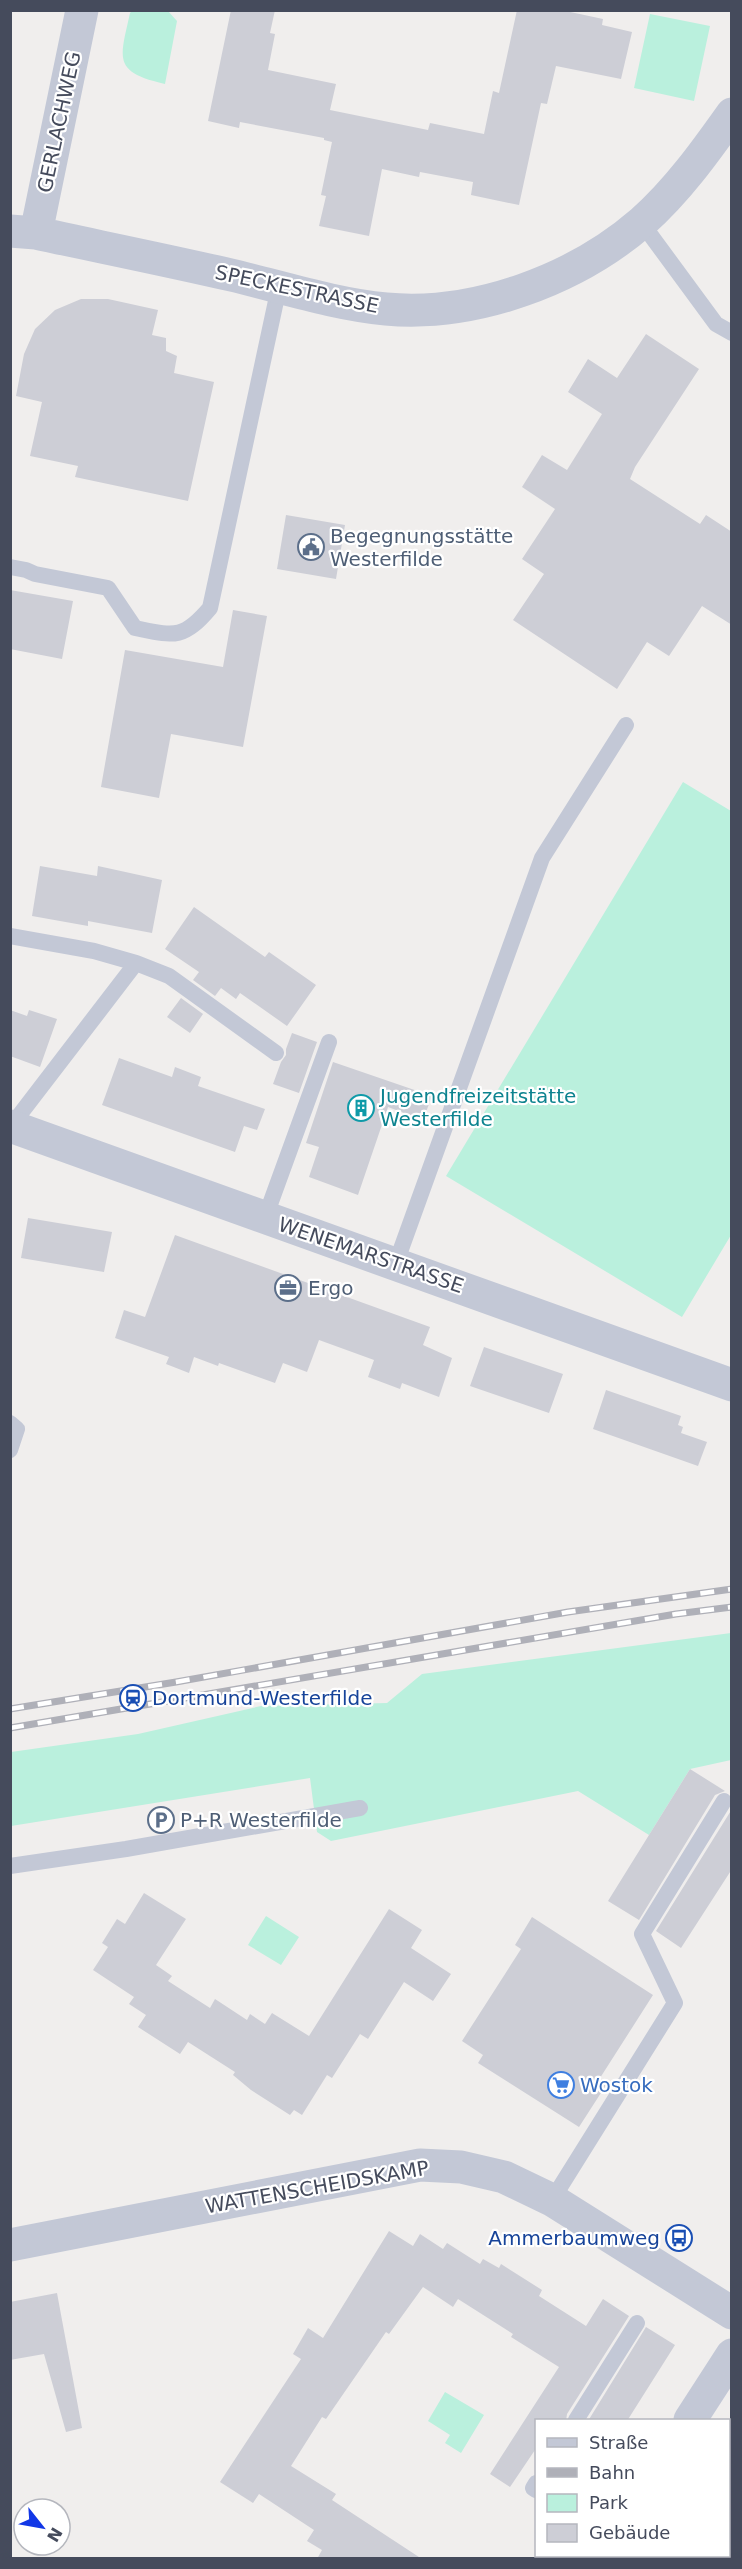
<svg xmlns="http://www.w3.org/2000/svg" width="742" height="2569" font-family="'DejaVu Sans',sans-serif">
<rect width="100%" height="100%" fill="#f0eeed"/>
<path fill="#baf0dd" d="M132,11H168L177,21L165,84C112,72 120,59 130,13Z
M650,14L710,26L694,101L634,88Z
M683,782L731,811V1235L682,1317L446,1176Z
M731,1633V1760L690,1769L649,1835L578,1791L331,1841L317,1832L310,1778L11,1826V1752L138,1734L261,1706L387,1703L422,1674Z
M266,1916L299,1937L281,1965L248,1945Z
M445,2392L484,2415L461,2453L445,2443L450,2435L428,2421Z"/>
<path fill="#cdced6" d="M231,10H275L270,33L275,34L268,70L336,84L330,110L428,130L430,123L484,134L493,91L499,93L517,10H561L603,19L602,25L632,32L621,79L556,66L547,104L541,103L519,205L471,195L473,182L420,172L419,177L382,169L369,236L319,226L326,196L321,195L332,142L324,140V138L240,122L239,128L208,121Z
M81,299H108L158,310L152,335L166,338V351L177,356L174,373L214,382L188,501L75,477L78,466L30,456L42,402L16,396L24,354L35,329L55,310Z
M646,334L699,369L635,467L630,479L700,524L706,515L732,532V625L702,606L669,656L647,642L617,689L513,620L544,574L522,559L555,509L522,487L542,455L567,470L602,414L568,392L588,359L617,378Z
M286,515L345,525L336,579L277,569Z
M10,590L73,601L62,659L10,649Z
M233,610L267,616L243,747L171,734L159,798L101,787L125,650L223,667Z
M40,866L97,876L98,866L162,880L152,933L88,921V926L32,916Z
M194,907L265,957L269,952L316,985L287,1026L240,993L236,999L221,988L215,996L193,980L199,972L165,949Z
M181,998L203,1014L190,1033L167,1017Z
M10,1010L27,1016L29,1010L57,1019L40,1067L10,1056Z
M292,1033L317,1042L299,1093L273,1084L281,1062L286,1055V1049Z
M119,1058L172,1077L175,1067L201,1077L198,1086L265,1109L257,1130L244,1126L235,1152L102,1105Z
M333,1062L432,1096L423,1120L388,1107L358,1195L309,1177L319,1147L306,1143Z
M28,1218L112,1232L104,1272L21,1258Z
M175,1235L430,1327L423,1345L452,1358L439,1397L402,1383L400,1389L368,1377L374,1360L319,1340L307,1372L283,1363L275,1383L219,1363L218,1366L194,1357L189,1373L166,1364L169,1357L115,1338L124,1310L145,1317Z
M484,1347L563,1374L549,1413L470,1386Z
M606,1390L681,1416L678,1425L683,1427L681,1433L707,1442L698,1466L593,1429Z
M690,1769L725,1791L715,1795L639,1920L608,1901Z
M732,1809V1869L681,1948L656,1931Z
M144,1893L186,1919L156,1965L172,1976L168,1981L210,2008L215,1999L247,2020L250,2014L265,2024L272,2013L309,2036L389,1909L422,1930L411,1948L451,1974L433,2001L404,1982L368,2039L360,2034L332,2078L327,2075L302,2115L294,2110L290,2115L251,2090L233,2075L235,2072L188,2042L180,2054L138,2027L146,2015L129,2004L134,1997L93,1970L108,1947L102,1943L117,1919L125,1924Z
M532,1917L653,1995L600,2078L608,2082L579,2127L478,2063L483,2055L462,2041L521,1949L515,1945Z
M389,2231L413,2246L420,2234L443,2249L447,2243L480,2264L483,2259L499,2268L501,2264L542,2290L539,2296L586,2326L603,2299L629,2316L567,2414L566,2421H537V2447L510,2487L490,2474L559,2367L511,2337L513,2334L458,2299L453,2307L423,2287L389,2334L386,2332L326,2419L322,2417L291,2466L336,2494L332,2500L422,2559H317L322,2550L307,2541L314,2530L259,2494L253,2503L220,2482L301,2359L293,2354L308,2328L323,2338Z
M57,2293L82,2428L66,2432L44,2354L10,2360V2302Z
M646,2327L675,2345L627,2421H588Z"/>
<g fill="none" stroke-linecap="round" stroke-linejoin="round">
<path stroke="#c3c8d6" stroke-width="16" d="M641,222L716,324L732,333
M10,567L26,570L35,574L108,588L135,628C174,636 183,640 210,608L279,287
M10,936L94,951L136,963L11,1126
M136,963L169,976L276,1053
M265,1218L329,1042
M396,1263L542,858L626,725
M10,1423L17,1429L10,1450
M10,1866L126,1849L360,1808
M552,2200L675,2003L642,1934L724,1801
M576,2420L637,2323
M536,2483L533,2488L536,2490"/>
<path stroke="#c3c8d6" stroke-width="33" d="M10,231L36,233C101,247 166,260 231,275C282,287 334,304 386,309C475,317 575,280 642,222C677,191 705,152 732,114
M36,233L82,10
M10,1126L732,1385
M10,2245L420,2165L461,2167L504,2177L552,2200L732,2313
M690,2420L732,2355
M604,2558L606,2556"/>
<defs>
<path id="rail" d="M10,1709L176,1682L568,1612L732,1589
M10,1728L676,1614L732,1607"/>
</defs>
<use href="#rail" stroke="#afb0b8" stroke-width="7"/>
<use href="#rail" stroke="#fff" stroke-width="4.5" stroke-dasharray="14" stroke-linecap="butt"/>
</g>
<defs>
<symbol id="civic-ring" viewBox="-11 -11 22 22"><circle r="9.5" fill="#fff" stroke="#5c6f8a" stroke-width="1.5"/><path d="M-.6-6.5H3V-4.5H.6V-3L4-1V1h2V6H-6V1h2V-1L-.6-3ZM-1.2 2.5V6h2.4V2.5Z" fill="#5c6f8a"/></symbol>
<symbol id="building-ring" viewBox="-11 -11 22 22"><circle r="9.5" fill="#fff" stroke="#0f9aa8" stroke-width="1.5"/><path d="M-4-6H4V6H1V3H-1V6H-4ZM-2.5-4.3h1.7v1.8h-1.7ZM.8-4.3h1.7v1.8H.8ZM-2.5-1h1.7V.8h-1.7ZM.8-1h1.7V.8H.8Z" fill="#0f9aa8"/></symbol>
<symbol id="office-ring" viewBox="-11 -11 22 22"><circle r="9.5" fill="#fff" stroke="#5c6f8a" stroke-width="1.5"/><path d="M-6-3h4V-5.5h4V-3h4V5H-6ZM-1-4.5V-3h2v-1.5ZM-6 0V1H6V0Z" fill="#5c6f8a"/></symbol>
<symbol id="station-ring" viewBox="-11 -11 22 22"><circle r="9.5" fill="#fff" stroke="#1a4fb4" stroke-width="1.5"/><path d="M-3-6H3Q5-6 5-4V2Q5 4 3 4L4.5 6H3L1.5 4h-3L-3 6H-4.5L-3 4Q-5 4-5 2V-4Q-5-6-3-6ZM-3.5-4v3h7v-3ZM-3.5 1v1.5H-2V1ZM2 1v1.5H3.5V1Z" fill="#1a4fb4"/></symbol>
<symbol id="parking-ring" viewBox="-11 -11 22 22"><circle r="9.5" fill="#fff" stroke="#5c6f8a" stroke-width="1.5"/><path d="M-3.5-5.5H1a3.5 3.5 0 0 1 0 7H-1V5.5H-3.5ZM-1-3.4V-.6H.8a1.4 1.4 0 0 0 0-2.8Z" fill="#5c6f8a"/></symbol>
<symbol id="supermarket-ring" viewBox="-11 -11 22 22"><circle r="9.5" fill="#fff" stroke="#3f7fe0" stroke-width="1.5"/><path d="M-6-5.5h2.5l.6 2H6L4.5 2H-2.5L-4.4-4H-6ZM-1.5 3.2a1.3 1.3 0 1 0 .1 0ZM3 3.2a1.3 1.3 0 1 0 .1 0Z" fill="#3f7fe0"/></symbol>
<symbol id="bus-ring" viewBox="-11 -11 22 22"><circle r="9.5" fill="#fff" stroke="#1a4fb4" stroke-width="1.5"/><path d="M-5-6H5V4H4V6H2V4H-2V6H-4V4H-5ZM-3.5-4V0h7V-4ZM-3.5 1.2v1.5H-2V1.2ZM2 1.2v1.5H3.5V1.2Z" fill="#1a4fb4"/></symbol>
</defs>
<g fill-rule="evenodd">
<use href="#civic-ring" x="296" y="532" width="30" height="30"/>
<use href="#building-ring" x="346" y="1093" width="30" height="30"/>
<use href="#office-ring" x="273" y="1273" width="30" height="30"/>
<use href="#station-ring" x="118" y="1683" width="30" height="30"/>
<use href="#parking-ring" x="146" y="1805" width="30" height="30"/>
<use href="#supermarket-ring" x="546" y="2070" width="30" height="30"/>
<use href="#bus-ring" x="664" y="2223" width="30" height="30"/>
</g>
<g text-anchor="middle" stroke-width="4.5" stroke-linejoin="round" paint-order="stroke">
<g font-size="20" fill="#454b5c" stroke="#fff">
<text transform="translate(59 122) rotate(-78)" y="7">GERLACHWEG</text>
<text transform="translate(297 289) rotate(12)" y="7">SPECKESTRASSE</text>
<text transform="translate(371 1255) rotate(19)" y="7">WENEMARSTRASSE</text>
<text transform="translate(317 2187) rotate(-10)" y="7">WATTENSCHEIDSKAMP</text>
</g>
<g font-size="20" fill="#4e5e75" stroke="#fff" text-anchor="start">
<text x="330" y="543">Begegnungsstätte<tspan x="330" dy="23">Westerfilde</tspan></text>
<text x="308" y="1295">Ergo</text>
<text x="180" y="1827">P+R Westerfilde</text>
</g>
<g font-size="20" fill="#0d838f" stroke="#fff" text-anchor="start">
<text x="380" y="1103">Jugendfreizeitstätte<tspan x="380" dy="23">Westerfilde</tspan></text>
</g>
<g font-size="20" fill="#164399" stroke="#fff" text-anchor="start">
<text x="152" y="1705">Dortmund-Westerfilde</text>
<text x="660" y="2245" text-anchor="end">Ammerbaumweg</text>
</g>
<g font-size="20" fill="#366cbe" stroke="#fff" text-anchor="start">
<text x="580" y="2092">Wostok</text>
</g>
</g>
<rect width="742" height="2569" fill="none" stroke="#454b5c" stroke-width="24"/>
<rect x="535" y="2419" width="195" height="138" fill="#ffffff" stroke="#b5b7be" stroke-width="1.5"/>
<rect x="547" y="2438" width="30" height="9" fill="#c3c8d6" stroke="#b5b7be" stroke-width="1.5"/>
<text x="589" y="2449" font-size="18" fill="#454b5c">Straße</text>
<rect x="547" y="2468" width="30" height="9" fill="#afb0b8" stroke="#b5b7be" stroke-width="1.5"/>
<text x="589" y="2479" font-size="18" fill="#454b5c">Bahn</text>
<rect x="547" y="2494" width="30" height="18" fill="#baf0dd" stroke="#b5b7be" stroke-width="1.5"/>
<text x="589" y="2509" font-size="18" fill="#454b5c">Park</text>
<rect x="547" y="2524" width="30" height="18" fill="#cdced6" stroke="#b5b7be" stroke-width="1.5"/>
<text x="589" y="2539" font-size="18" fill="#454b5c">Gebäude</text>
<g transform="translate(42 2527) rotate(121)"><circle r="28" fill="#ffffff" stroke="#b5b7be" stroke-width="1.5"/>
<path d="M0-4.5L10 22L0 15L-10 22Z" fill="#1237e6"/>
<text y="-9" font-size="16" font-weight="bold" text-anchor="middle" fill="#454b5c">N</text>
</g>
</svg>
